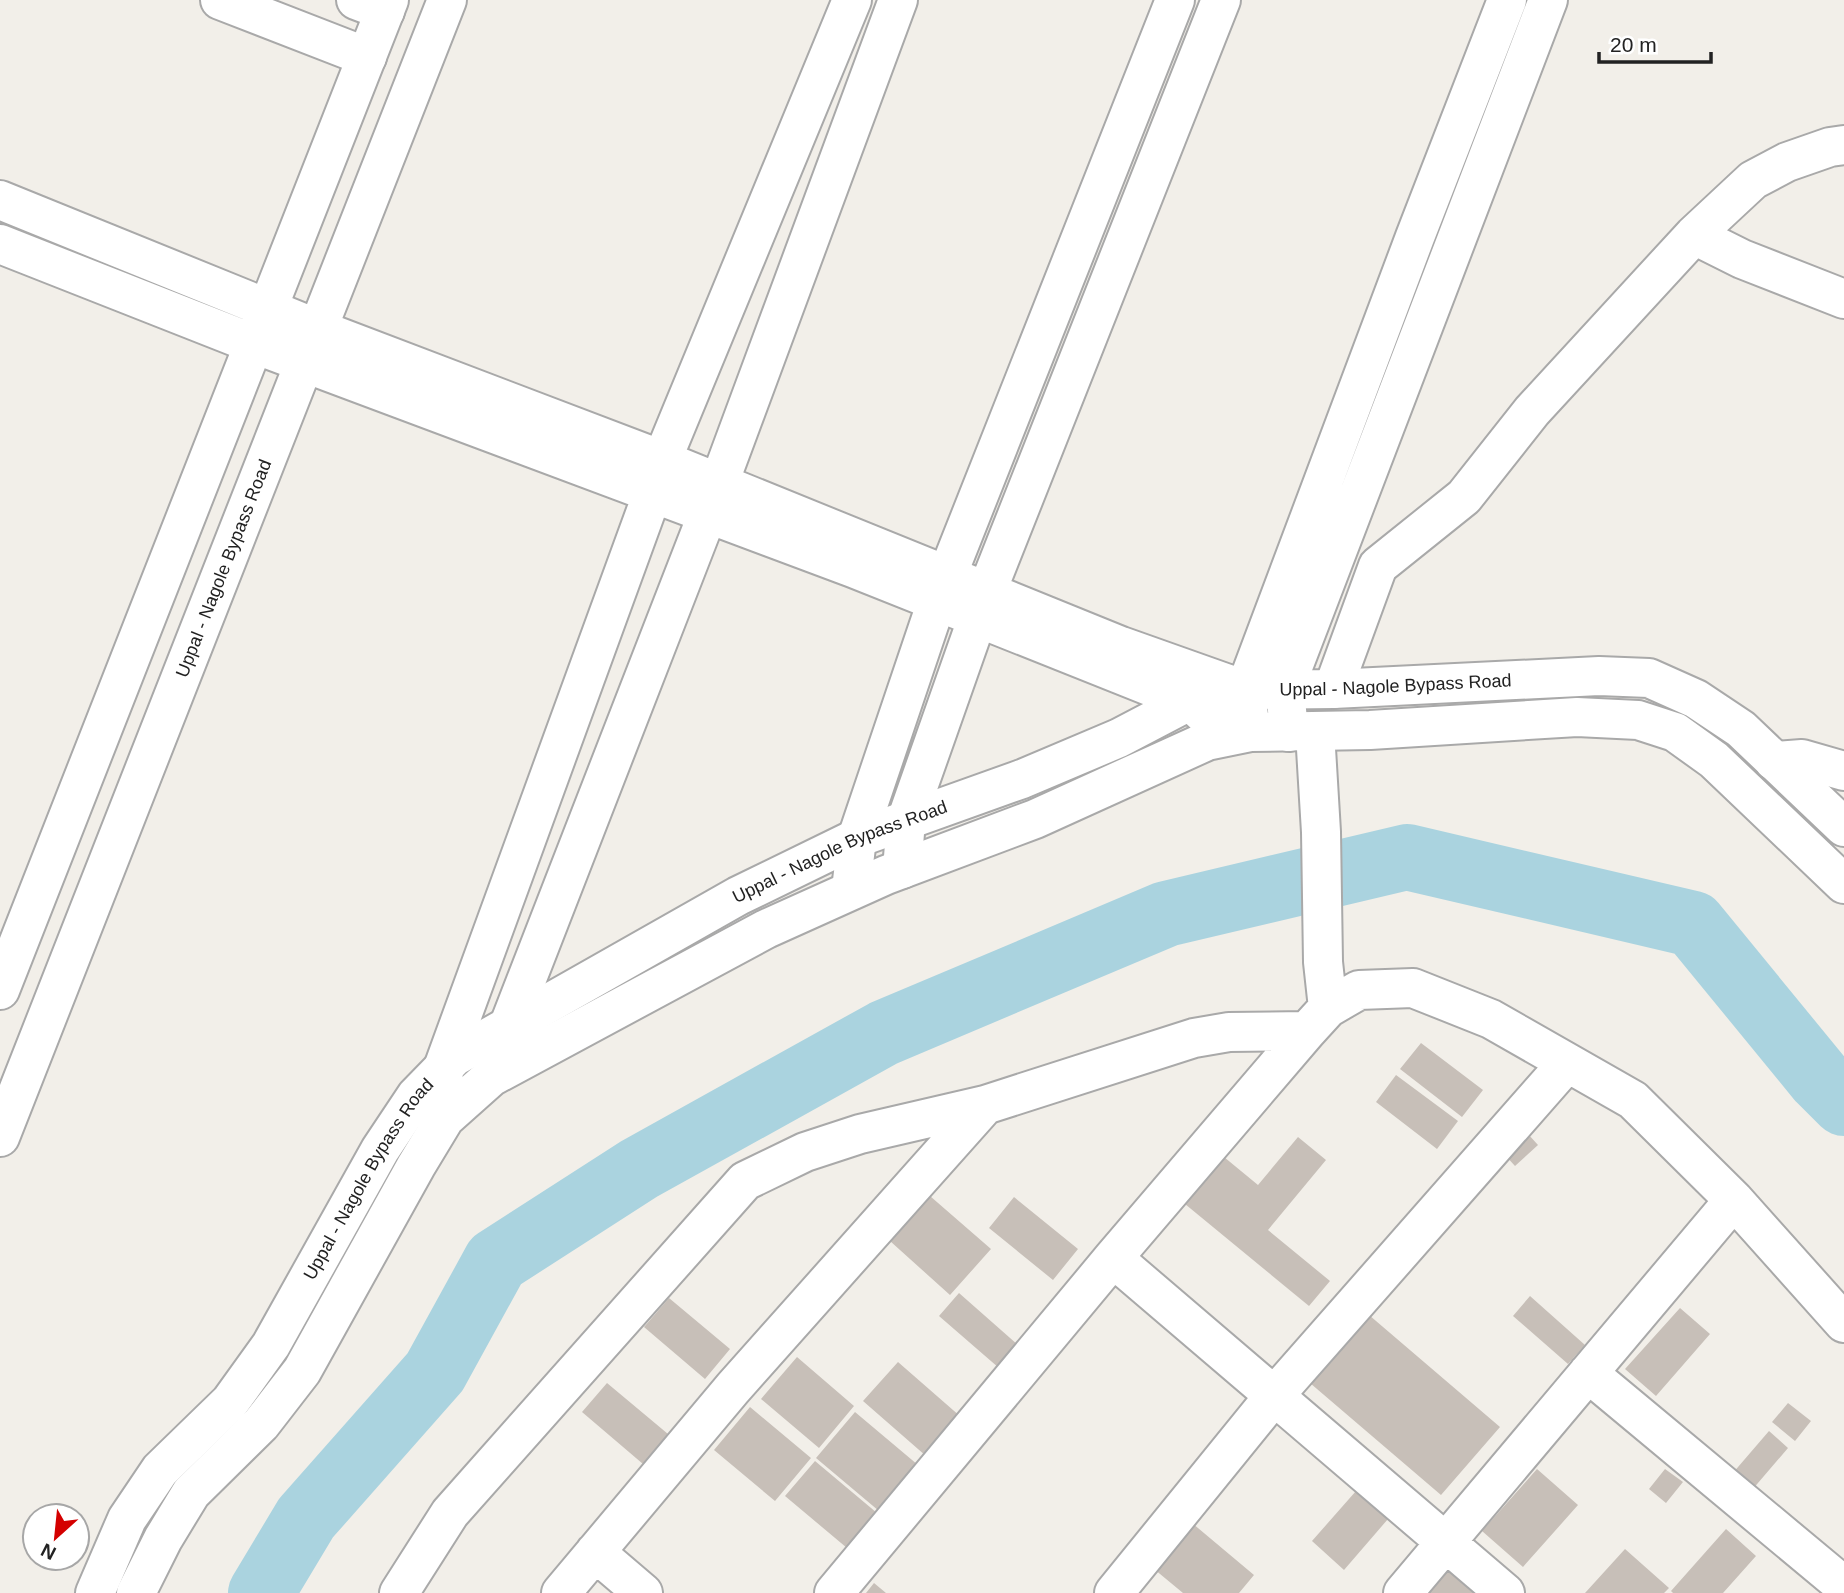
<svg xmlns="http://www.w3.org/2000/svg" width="1844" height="1593" font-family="Arial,sans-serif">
<rect width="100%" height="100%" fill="#f2efe9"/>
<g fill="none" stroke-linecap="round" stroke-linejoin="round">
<path stroke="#aad3df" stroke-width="66" d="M261,1593L306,1518L435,1372L496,1261L639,1169L884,1033L1166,914L1407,857L1693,924L1820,1079L1844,1103"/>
</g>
<path fill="#c7bfb8" d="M1421,1043L1483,1090L1462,1117L1400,1069Z
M1396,1075L1458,1121L1437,1149L1376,1102Z
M1528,1134L1538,1145L1515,1166L1505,1155Z
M1298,1137L1326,1160L1268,1230L1330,1281L1309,1306L1185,1204L1224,1157L1258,1185Z
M930,1196L991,1249L950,1295L890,1241Z
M1014,1197L1078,1249L1053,1280L989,1228Z
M959,1293L1019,1346L999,1368L939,1316Z
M1530,1296L1585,1345L1568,1364L1513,1316Z
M669,1298L730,1349L705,1379L644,1327Z
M1680,1308L1710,1334L1656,1396L1625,1369Z
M1369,1315L1500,1427L1441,1495L1310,1383Z
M797,1357L854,1406L819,1448L761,1399Z
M898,1362L961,1417L926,1456L863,1401Z
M607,1383L668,1434L643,1464L582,1412Z
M1788,1403L1811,1421L1795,1441L1772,1422Z
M750,1407L811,1458L775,1501L714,1450Z
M855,1412L918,1465L879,1511L816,1458Z
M1769,1431L1788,1448L1752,1490L1732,1474Z
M815,1461L877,1513L847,1548L785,1496Z
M1537,1469L1578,1505L1523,1567L1482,1531Z
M1665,1469L1683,1482L1666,1503L1649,1489Z
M1356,1491L1388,1519L1344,1570L1312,1541Z
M1192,1523L1254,1575L1239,1593H1183L1154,1569Z
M1726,1529L1756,1556L1723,1593H1673L1671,1591Z
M1625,1549L1669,1588L1664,1593H1585Z
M1442,1562L1481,1593H1417Z
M874,1583L886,1593H866Z"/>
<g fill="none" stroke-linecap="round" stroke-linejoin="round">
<defs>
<path id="minor" d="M220,0L367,57
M356,0L385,11
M0,200L318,329L662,460L1121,646L1245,690
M1694,235L1742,259L1844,299
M0,244L254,344L853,568L1192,703L1227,736
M1333,689L1378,566L1464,497L1532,411L1694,235L1753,180L1787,162L1830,147L1844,145
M1249,716L1245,690L1415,237L1507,0
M1289,732L1285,688L1548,0
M1315,732L1321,832L1323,962L1328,1008
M1774,761L1802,759L1844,771
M902,869L906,821L987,591L1221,0
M851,890L857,838L937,601L1175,0
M500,1048L708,513L898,0
M444,1084L443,1068L653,492L662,460L852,0
M1113,1258L1505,1593
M1588,1373L1844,1586
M595,1552L643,1593
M399,1593L450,1513L745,1181L805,1152L860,1134L985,1105
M561,1593L733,1388L985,1105L1194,1038L1229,1032L1307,1031
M834,1593L1113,1258L1307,1031L1328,1008L1359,990L1413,988L1491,1019L1633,1100L1734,1200L1844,1323
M1114,1593L1274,1396L1567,1063
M1403,1593L1734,1200"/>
<g id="tertiary">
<path d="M0,990L389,0"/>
<path id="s1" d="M0,1137L447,0"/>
<path id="s2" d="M95,1593L127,1519L160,1470L230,1402L271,1345L380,1150L416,1096L454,1057L738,896L857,838L1022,779L1119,738L1182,705L1245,690L1333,689L1599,676L1649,678L1696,699L1741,729L1844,827"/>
<path d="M136,1593L163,1539L191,1493L261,1424L302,1371L416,1166L445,1118L491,1077L766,929L886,875L1035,819L1207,741L1251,732L1370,730L1577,717L1638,720L1675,732L1714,760L1844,884"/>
</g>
</defs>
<use href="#minor" stroke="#a9a9a9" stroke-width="42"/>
<use href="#tertiary" stroke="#a9a9a9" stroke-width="42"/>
<use href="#minor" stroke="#fff" stroke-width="38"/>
<use href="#tertiary" stroke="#fff" stroke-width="38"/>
</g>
<g text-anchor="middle" stroke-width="5" stroke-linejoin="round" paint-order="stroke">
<g font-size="18" fill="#222" stroke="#fff">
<text dy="6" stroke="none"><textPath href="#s1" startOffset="611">Uppal - Nagole Bypass Road</textPath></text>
<text dy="6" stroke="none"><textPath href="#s2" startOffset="1676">Uppal - Nagole Bypass Road</textPath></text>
<text dy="6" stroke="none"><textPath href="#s2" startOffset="1088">Uppal - Nagole Bypass Road</textPath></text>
<text dy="6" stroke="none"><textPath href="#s2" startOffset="500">Uppal - Nagole Bypass Road</textPath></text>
</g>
</g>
<g transform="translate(56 1537) rotate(207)"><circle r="33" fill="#ffffff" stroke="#a7a7a7" stroke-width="2"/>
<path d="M0-5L12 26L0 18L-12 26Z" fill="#d40000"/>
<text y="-10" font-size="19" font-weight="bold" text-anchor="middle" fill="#222222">N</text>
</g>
<path d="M1599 52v10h112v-10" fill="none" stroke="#222222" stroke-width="3.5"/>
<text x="1610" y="52" font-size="21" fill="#222222" stroke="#ffffff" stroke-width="5" paint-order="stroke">20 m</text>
</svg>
